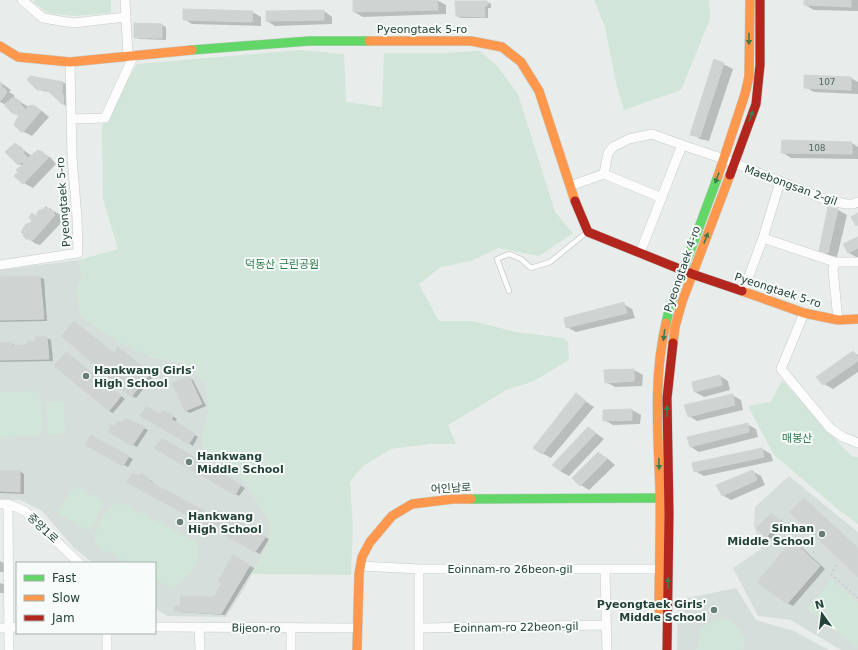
<svg xmlns="http://www.w3.org/2000/svg" width="858" height="650" font-family="'DejaVu Sans','Noto Sans KR',sans-serif">
<rect width="100%" height="100%" fill="#e8edeb"/>
<path fill="#d6dedb" d="M79,260L82,278L77,288L149,357L183,362L206,383L209,412L202,438V446L245,481L270,523V536L266,549L244,589L226,617L167,616L155,608V563H93L73,547L42,511L20,500H0V270Z
M789,476L858,532V650H841L791,620L758,616L733,568L761,549L754,526L755,507Z
M736,588L756,620L794,631L829,650H677L678,600Z"/>
<path fill="#d1e6d8" d="M35,0H111V13L74,16L48,13L33,2Z
M594,0H709L710,19L681,90L624,110L616,83L605,27Z
M299,50L344,54L346,102L382,107L384,53H441L480,51L498,67L518,94L555,212L573,233L539,256L498,248L471,261L441,267L419,284L439,321H473L516,332L564,338L568,343L569,360L532,382L508,389L448,425L456,444H430L391,449L363,466L350,482L353,527L351,575L252,574L266,549L270,536V523L245,481L202,446V438L209,412L206,383L183,362L149,357L106,334L79,315L77,288L82,278L79,260L118,249L103,199L102,126L137,64Z
M782,380L852,457H858V524L840,511L774,455L748,406L771,402Z
M37,391L40,394L44,431L38,436L0,437V392Z
M64,401L65,434L48,435L46,402Z
M75,486L105,502L89,531L58,513Z
M120,502L198,543C198,547 199,553 198,556C195,569 183,583 172,588L155,579V563H128L94,544C96,527 103,508 120,502Z
M832,580L858,603V648L807,608Z
M724,618L735,624L745,640L743,650H696L701,630L709,622Z"/>
<path fill="#0003" d="M437,0L446,5V14L363,17L354,12V1Z
M805,0H858V11L814,10L805,5Z
M456,2H487L491,4V8H488V18H461L457,16Z
M324,11L332,17V24L275,26L267,21Z
M252,12L261,17V26L192,24L184,19Z
M162,25L166,27V40L139,39L135,37Z
M715,60L733,69L709,141L700,139L692,134Z
M30,77L63,82L67,85L66,94L67,107L50,92L43,91L38,89Z
M851,78L858,82V94L814,92L805,87Z
M0,82L11,90L9,92L14,95L15,99L29,107L33,106L42,111L49,117L32,136L22,131L23,119L14,113L6,105L0,102Z
M852,143L858,147V159L791,158L782,152Z
M15,144L32,156L42,153L51,158L56,164L33,188L24,183L15,176L25,167L19,164Z
M829,208L838,210L847,215L837,257L828,255L820,250Z
M50,209L59,214L62,217L61,219L63,221L40,245L36,244L24,236L30,224L37,217Z
M858,238V258L849,253L845,245Z
M0,277H39L44,279L47,321L0,322Z
M623,304L632,309L635,318L576,332L567,327Z
M74,322L114,354L123,351L154,376L136,398L132,396Z
M36,337L47,338L51,340L53,361L0,362V343H12L17,347L27,346L36,342Z
M854,352L858,355V372L833,389L824,384Z
M67,353L125,399L113,413L109,411Z
M634,370L643,375L642,386L615,387L606,382L605,371Z
M720,376L728,381L730,390L704,397L695,392L693,383Z
M189,378L193,380L206,406L190,413L186,411Z
M576,395L594,407L551,458L542,453Z
M732,395L741,400L743,410L697,421L689,416Z
M632,410L641,415L640,424L613,425L604,420Z
M168,413L177,419L175,422L198,437L193,446L141,416Z
M123,424L144,428L148,430L137,447L109,432Z
M747,424L756,429L758,437L699,452L691,447Z
M589,428L604,439L569,476L560,471Z
M91,436L133,459L128,467L86,445Z
M162,440L245,488L239,496L156,448Z
M762,449L771,454L773,461L704,476L695,471Z
M598,453L607,458L615,465L589,490L581,485Z
M0,471H20L24,474V494L0,493Z
M752,471L761,476L765,485L731,500L722,495Z
M141,474L153,482L152,484L212,516L215,511L269,539L260,554L128,482L139,478Z
M804,499L858,548V575Z
M772,514L787,527L785,530L781,528L771,539L758,528Z
M792,541L798,544L825,569L793,606L787,603Z
M233,557L254,568L225,615L179,612L175,610L214,598L223,582Z
M0,561L5,564L6,572H0Z
M0,583L6,585V593H0Z"/>
<path fill="#cfd4d2" stroke="#d1d6d4" d="M353,0H437L438,10L353,12Z
M804,0H851V7L804,5Z
M455,1H487V6H484L485,17L456,16Z
M183,9L253,11L252,22L183,20Z
M324,10V20L266,21V11Z
M134,23L162,24V38H134Z
M714,59L724,63L700,137L690,135Z
M804,75L851,77V90L804,88Z
M30,76L63,82L62,91L64,98L63,105L47,90H37L27,80Z
M0,82L3,84L1,86L5,89V90L7,92L5,93L6,94L0,101Z
M13,97L20,101L21,103L20,104L26,110L28,106L34,105L41,111L23,132H21L14,125L16,120L18,117H20L14,113L13,114L5,106V104Z
M782,140L852,142V154L781,153Z
M15,143L22,148L24,151L23,153L29,159L30,156L38,150L41,152L42,151L48,158L23,184L14,176L18,172L16,170L21,166H23L22,165L24,163L21,162L18,165L5,152Z
M46,206L49,209L50,208L54,212L53,213L55,215L35,238L31,241L28,238L27,240L23,236L24,235L21,232L26,224L30,223L32,221L29,217L32,213L36,216L38,211L41,209L42,210Z
M828,207L838,209L828,253L819,251Z
M858,213V225L856,226L851,217Z
M858,237V248L848,253L843,244Z
M0,276H40L44,319L0,320Z
M624,302L627,313L566,328L564,318Z
M74,321L114,353L118,347L151,373L131,397L61,336Z
M35,336L47,337L49,359L0,360V342H12L13,346L26,345L27,342L35,341Z
M853,351L858,357V361L823,385L816,377Z
M66,352L121,396L109,411L54,366Z
M634,369V381L605,383L604,370Z
M720,375L722,385L694,392L692,382Z
M189,376L202,404L185,411L172,383Z
M576,393L586,401L542,454L533,448Z
M733,394L735,405L688,417L684,405Z
M146,406L160,414L163,410L174,416L171,419L195,434L189,444L140,416Z
M632,409V420L603,421V410Z
M125,418L145,427L132,446L108,432L111,425L114,427L118,421L122,423Z
M748,423L749,432L690,447L687,437Z
M588,427L596,433L560,471L552,465Z
M91,435L129,456L123,466L85,445Z
M162,438L241,485L235,495L154,448Z
M762,448L764,457L694,472L692,463Z
M598,452L607,459L580,486L572,478Z
M0,470H20V492L0,491Z
M753,470L757,480L722,496L716,485Z
M133,473L139,476L141,473L150,479L149,481L212,515L215,509L266,536L255,552L126,482Z
M804,498L858,548V577L789,512Z
M771,513L784,524L780,528L777,526L766,537L756,528Z
M792,540L820,566L787,604L757,582Z
M233,555L250,565L221,614L174,611V606H180L181,596L214,597L222,582L218,581Z"/>
<g fill="none" stroke-linecap="round" stroke-linejoin="round">
<defs>
<path id="lane" d="M509,291L497,259L509,254L521,259L531,268L550,262L586,233"/>
<path id="street" d="M22,0L43,18L73,23L126,17
M125,0L128,56
M72,119L105,118L134,55
M570,186L604,174
M662,198L604,174L608,153L613,147L629,139L652,134L682,145
M763,238L835,262H858
M640,253L682,145L724,159L827,200L846,204H853L858,202
M835,262L833,270L838,320
M0,265L78,253L77,218L72,157L70,62
M743,292L763,238L780,182
M804,313L781,369L830,428L843,437L858,443
M0,504H8L25,511L79,563
M8,504L9,650
M361,566L419,569H659
M419,569V650
M605,570L607,650
M155,627L357,628
M199,627L200,650
M0,628L17,627
M291,628V650
M420,628L606,625
M107,633V650"/>
<path id="fast" d="M192,50L309,41H369
M666,323L670,306L718,176
M471,499L660,498"/>
<path id="slow" d="M369,41H471L502,47L521,62L539,91L575,201
M0,46L18,57L70,62L192,50
M718,176L745,94L749,77L750,0
M742,291L804,313L838,320L858,319
M673,343L675,327L682,302L730,175
M659,610C659,570 661,530 660,491C658,435 653,377 666,323
M357,650L359,574L362,557L370,542L392,516L412,504L453,499H471"/>
<path id="jam" d="M730,175L756,104L760,65V0
M575,201L588,232L692,274L742,291
M667,650L669,513L667,398L673,343"/>
</defs>
<use href="#lane" stroke="#c5cac8" stroke-width="6"/>
<use href="#street" stroke="#c5cac8" stroke-width="10"/>
<use href="#fast" stroke="#c3cbc8" stroke-width="10"/>
<use href="#slow" stroke="#c3cbc8" stroke-width="10"/>
<use href="#jam" stroke="#c3cbc8" stroke-width="10"/>
<path stroke="#c3ccca" stroke-width="1.5" stroke-dasharray="2 3" stroke-linecap="butt" d="M781,521L784,517
M813,553L815,550
M836,565L831,574L858,598"/>
<use href="#lane" stroke="#fcfcfc" stroke-width="4.5"/>
<use href="#street" stroke="#fcfcfc" stroke-width="9"/>
<use href="#fast" stroke="#63d668" stroke-width="9"/>
<use href="#slow" stroke="#ff974d" stroke-width="9"/>
<use href="#jam" stroke="#b3261e" stroke-width="9"/>
</g>
<defs><path id="oneway-solid" d="M-6-.8H1V-3.2L6.5 0L1 3.2V.8H-6Z"/></defs>
<g fill="#3d7d4c">
<use href="#oneway-solid" transform="translate(749 39) rotate(90)"/>
<use href="#oneway-solid" transform="translate(751 116) rotate(-70)"/>
<use href="#oneway-solid" transform="translate(717 178) rotate(110)"/>
<use href="#oneway-solid" transform="translate(706 238) rotate(-69)"/>
<use href="#oneway-solid" transform="translate(664 335) rotate(97)"/>
<use href="#oneway-solid" transform="translate(667 411) rotate(-90)"/>
<use href="#oneway-solid" transform="translate(659 464) rotate(88)"/>
<use href="#oneway-solid" transform="translate(668 583) rotate(-89)"/>
</g>
<g fill="#697e78" stroke="#f7fbf9" stroke-width="1.5">
<circle cx="86" cy="376" r="4"/>
<circle cx="189" cy="462" r="4"/>
<circle cx="180" cy="522" r="4"/>
<circle cx="822" cy="534" r="4"/>
<circle cx="714" cy="610" r="4"/>
</g>
<g text-anchor="middle" stroke-width="4" stroke-linejoin="round" paint-order="stroke">
<g font-size="9" fill="#506761">
<text x="827" y="85">107</text>
<text x="817" y="151">108</text>
</g>
<g font-size="11" fill="#24423a" stroke="#f7fbf9">
<text x="422" y="33">Pyeongtaek 5-ro</text>
<text transform="translate(791 185) rotate(20)" y="4">Maebongsan 2-gil</text>
<text transform="translate(63 202) rotate(-94)" y="4">Pyeongtaek 5-ro</text>
<text transform="translate(682 269) rotate(-71)" y="4">Pyeongtaek 4-ro</text>
<text transform="translate(778 290) rotate(18)" y="4">Pyeongtaek 5-ro</text>
<text transform="translate(451 488) rotate(-3)" y="4">어인남로</text>
<text transform="translate(43 528) rotate(44)" y="4">중앙1로</text>
<text x="510" y="573">Eoinnam-ro 26beon-gil</text>
<text transform="translate(516 627) rotate(-1)" y="4">Eoinnam-ro 22beon-gil</text>
<text transform="translate(256 628) rotate(1)" y="4">Bijeon-ro</text>
</g>
<g font-size="11" fill="#2d7a4b" stroke="#f7fbf9">
<text x="282" y="268">덕동산 근린공원</text>
<text x="797" y="442">매봉산</text>
</g>
<g font-size="11" font-weight="bold" fill="#24423a" stroke="#f7fbf9" text-anchor="start">
<text x="94" y="374">Hankwang Girls'<tspan x="94" dy="13">High School</tspan></text>
<text x="197" y="460">Hankwang<tspan x="197" dy="13">Middle School</tspan></text>
<text x="188" y="520">Hankwang<tspan x="188" dy="13">High School</tspan></text>
<text x="814" y="532" text-anchor="end">Sinhan<tspan x="814" dy="13">Middle School</tspan></text>
<text x="706" y="608" text-anchor="end">Pyeongtaek Girls'<tspan x="706" dy="13">Middle School</tspan></text>
</g>
</g>
<rect x="16" y="562" width="140" height="72" fill="#f7fbf9" stroke="#a3b1ad"/>
<rect x="24" y="575" width="20" height="6" fill="#63d668" stroke="#a3b1ad"/>
<text x="52" y="582" font-size="12" fill="#24423a">Fast</text>
<rect x="24" y="595" width="20" height="6" fill="#ff974d" stroke="#a3b1ad"/>
<text x="52" y="602" font-size="12" fill="#24423a">Slow</text>
<rect x="24" y="615" width="20" height="6" fill="#b3261e" stroke="#a3b1ad"/>
<text x="52" y="622" font-size="12" fill="#24423a">Jam</text>
<g transform="translate(822 614) rotate(346)" stroke="#f7fbf9" stroke-width="3" paint-order="stroke">
<path d="M0-3L7 15L0 10L-7 15Z" fill="#24423a"/>
<text y="-6" font-size="11" font-weight="bold" text-anchor="middle" fill="#24423a">N</text>
</g>
</svg>
